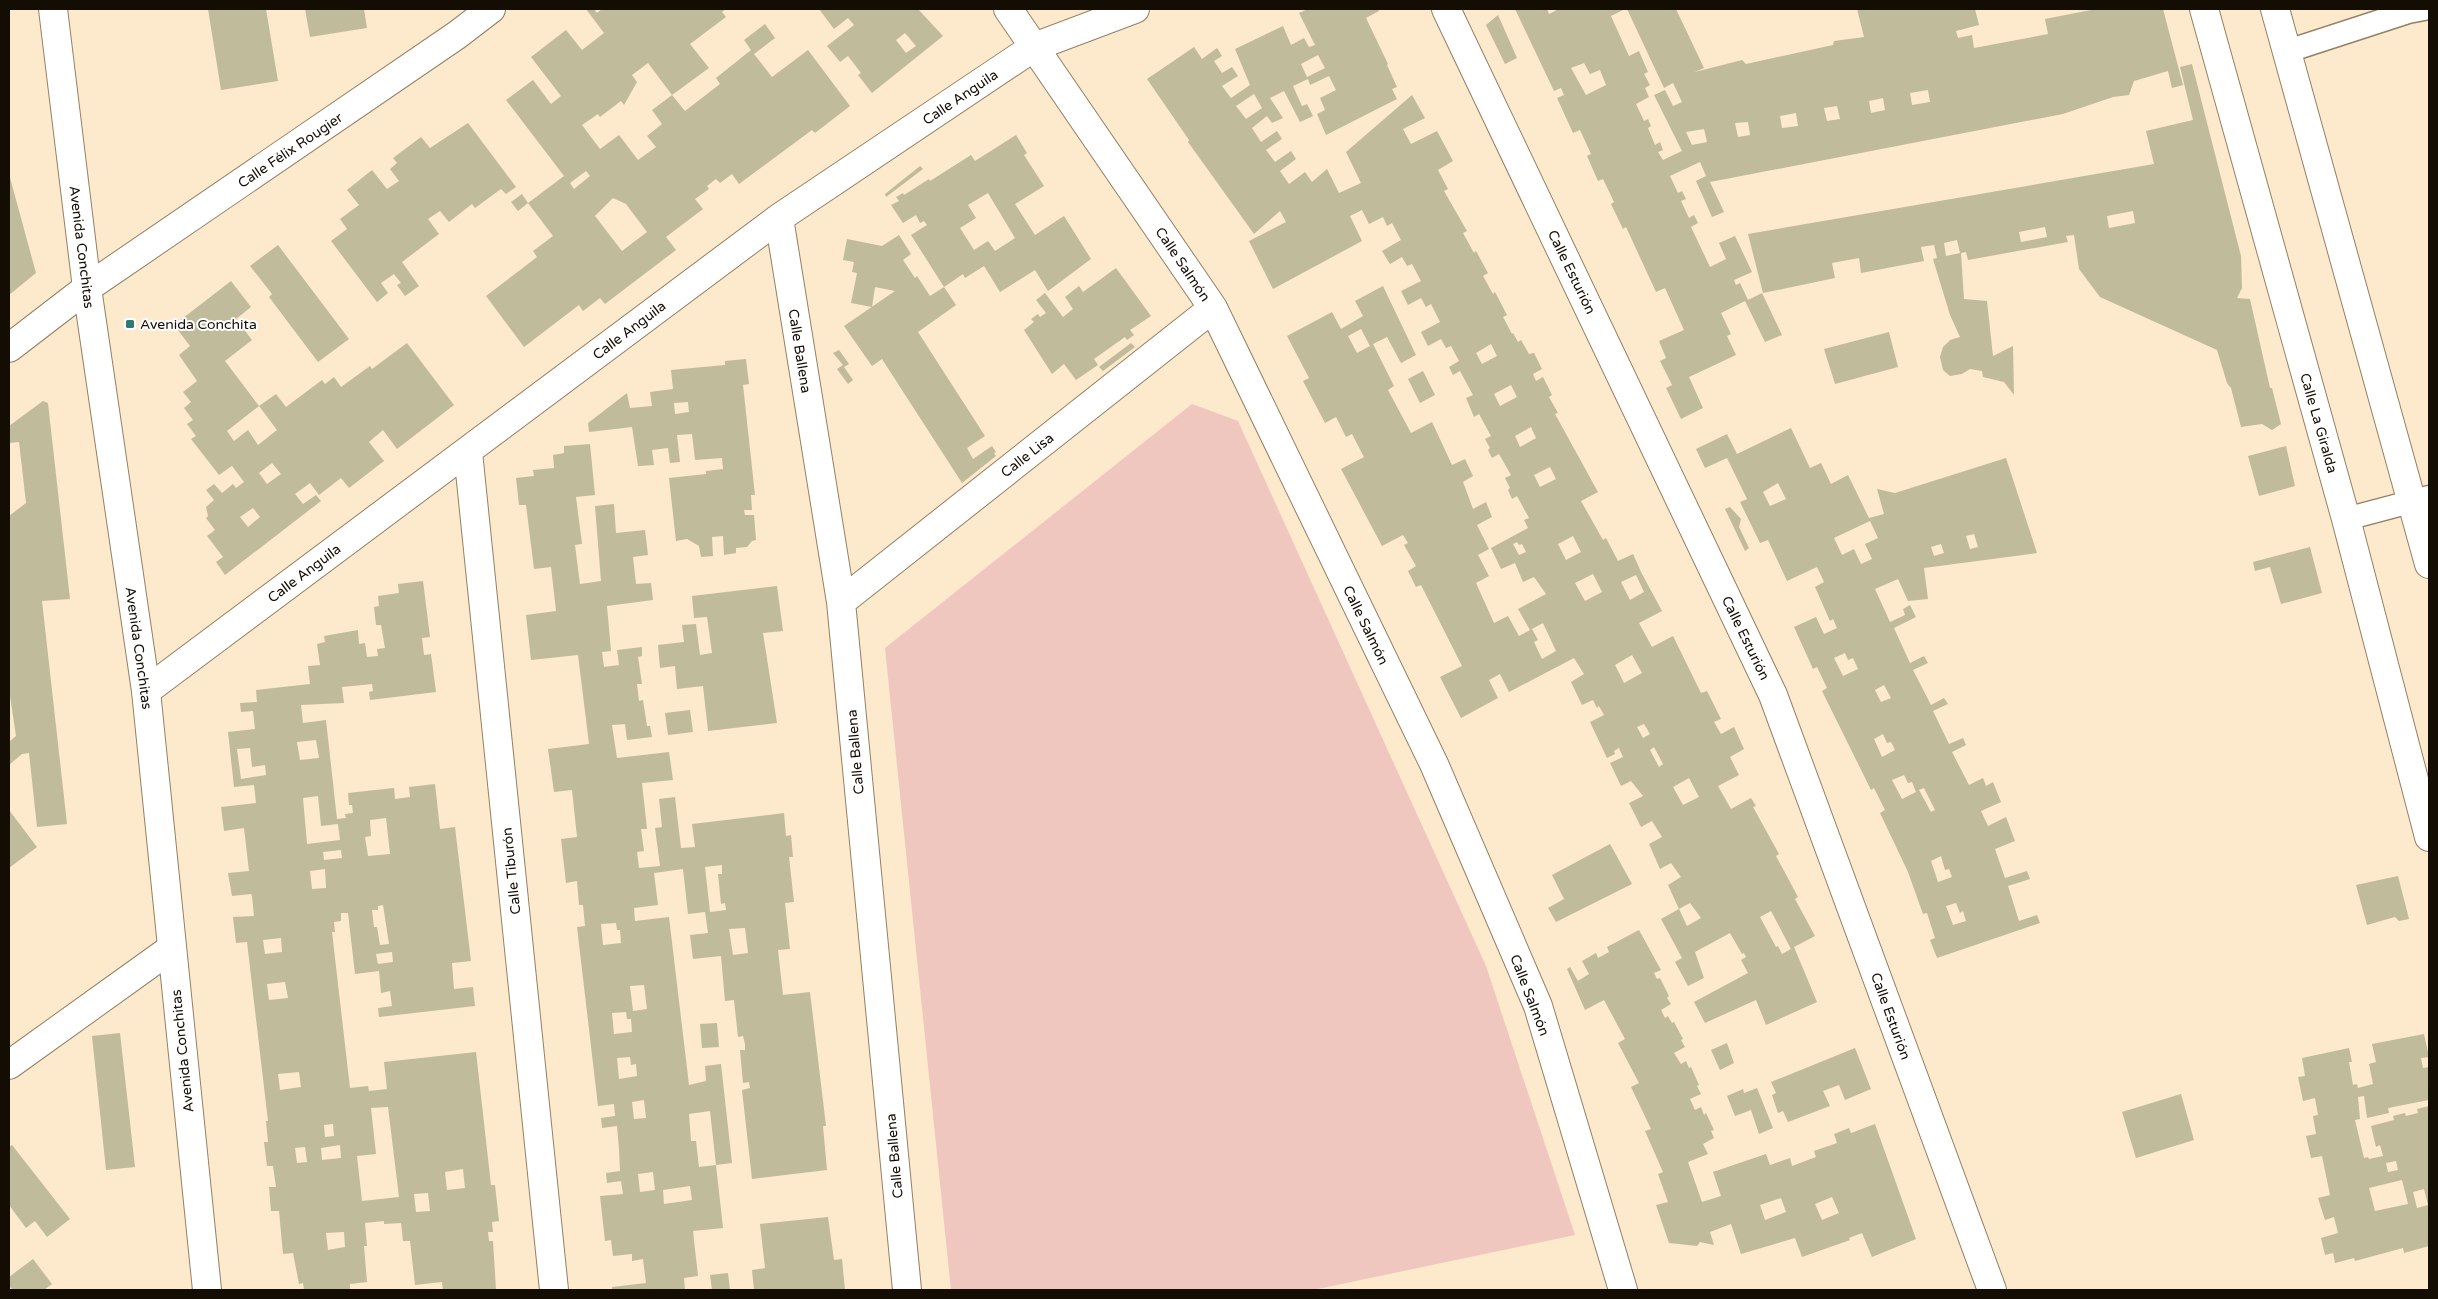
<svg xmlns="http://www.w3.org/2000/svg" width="2438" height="1299" font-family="'Varela Round',sans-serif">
<rect width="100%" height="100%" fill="#fde9cb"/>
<path fill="#f0c7be" d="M1192,404L1238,421L1486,966L1575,1235L1313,1290H951L885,648Z"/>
<path fill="#c0bb9b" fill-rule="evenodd" d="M208,9H266L278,81L221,90Z
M305,9H364L367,28L310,37Z
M586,9H594L597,13L602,9H726L722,12L726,17L690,44L709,68L672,95L648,63L632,75L637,82L624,105L621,101L600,117L598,114L582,125L600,149L619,135L638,160L656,147L647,136L662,124L652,110L672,95L685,111L720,84L716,78L751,50L744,40L765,24L775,38L754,54L772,77L808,50L850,106L815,133L812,130L739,184L732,174L720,183L716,179L707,186L709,189L695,199L703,209L666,237L676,250L605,304L600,298L583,311L579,305L524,347L486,296L537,257L533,251L553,236L528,203L564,176L506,100L533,80L551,104L561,96L531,57L566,30L582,50L604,33ZM586,171L590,176L574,189L570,183ZM613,198L626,204L647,232L622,251L595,216Z
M819,9H918L943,36L872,93L858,75L861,73L848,56L840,62L827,46L854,25L848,18L834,29ZM905,33L916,46L906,53L896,40Z
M1308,9H1377L1379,11L1366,18L1388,64L1387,65L1397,87L1392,89L1397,99L1326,135L1317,114L1325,110L1320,98L1336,90L1329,76L1310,85L1308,79L1293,86L1302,106L1307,104L1313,116L1300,122L1284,91L1270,98L1283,118L1272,123L1267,116L1252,128L1261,142L1277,131L1282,139L1266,150L1275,162L1291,151L1296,159L1280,171L1289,184L1305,172L1312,182L1327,169L1339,193L1361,183L1346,152L1412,95L1425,118L1403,129L1411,144L1437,131L1453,161L1438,170L1448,189L1444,191L1467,231L1463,233L1474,253L1476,251L1488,273L1483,276L1493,294L1495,292L1507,315L1503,317L1512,334L1513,333L1518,342L1521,340L1529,354L1534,353L1542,369L1533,374L1536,381L1543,377L1552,395L1549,397L1558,413L1555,414L1598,492L1581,501L1603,540L1606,538L1618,561L1633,554L1641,572L1662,611L1639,623L1652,647L1673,636L1701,693L1707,691L1721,719L1714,722L1721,734L1734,727L1744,749L1730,757L1739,775L1718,786L1731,809L1751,798L1756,806L1753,807L1779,854L1776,856L1798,897L1795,899L1815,936L1794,947L1817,1002L1766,1025L1756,1000L1705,1023L1694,1002L1748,973L1741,960L1746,957L1744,953L1742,954L1730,933L1695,952L1704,978L1688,986L1675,962L1682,958L1661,919L1679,909L1687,926L1701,918L1690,903L1679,909L1668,885L1681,877L1671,863L1660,869L1649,844L1662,837L1652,821L1641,827L1629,803L1643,796L1631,781L1621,786L1610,763L1623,757L1619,748L1614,751L1615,754L1607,758L1590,722L1604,715L1599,706L1597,708L1593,700L1582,705L1571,682L1584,674L1574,658L1509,692L1500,674L1489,680L1498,698L1461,718L1440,677L1462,666L1421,585L1416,587L1408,571L1416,566L1404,545L1408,543L1403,535L1382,546L1341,469L1364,457L1352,434L1346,437L1336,417L1325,423L1303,381L1309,378L1287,336L1332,312L1341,329L1363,316L1355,301L1383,286L1416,355L1401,363L1387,337L1373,344L1394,386L1388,390L1411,433L1432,422L1452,465L1465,459L1473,476L1463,482L1473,509L1486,502L1492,517L1477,525L1489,549L1478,555L1489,576L1476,583L1494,623L1508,616L1519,636L1530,630L1518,609L1546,594L1534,577L1523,582L1515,563L1501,569L1491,548L1528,528L1524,520L1529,518L1517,496L1512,499L1508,490L1510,488L1505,478L1511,475L1499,454L1492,458L1488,450L1490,448L1485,439L1491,436L1479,414L1474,417L1466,398L1473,395L1460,371L1453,375L1449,367L1459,361L1451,346L1446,348L1441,339L1428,346L1421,332L1440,322L1431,304L1426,307L1421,298L1408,305L1401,291L1421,281L1412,264L1407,266L1402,257L1390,264L1382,251L1401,240L1392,223L1387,226L1383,217L1369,224L1362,210L1350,216L1362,241L1273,289L1249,241L1286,222L1280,211L1254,234L1188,142L1189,140L1147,79L1194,47L1202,59L1217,48L1222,56L1214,61L1222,73L1232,67L1238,76L1222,86L1231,98L1250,85L1235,49L1283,26L1291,45L1304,38L1309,47L1315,45L1299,13ZM1318,55L1325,68L1307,77L1301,64ZM1254,94L1262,108L1246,119L1236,106ZM1361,329L1370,346L1357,353L1348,336ZM1491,344L1497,356L1482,364L1476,353ZM1511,385L1517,397L1500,406L1494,394ZM1531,427L1536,438L1520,447L1515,436ZM1550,467L1556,479L1540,487L1534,475ZM1573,536L1581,552L1566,560L1558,544ZM1517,542L1519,545L1522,544L1526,552L1519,555L1513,544ZM1593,574L1602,592L1585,601L1575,583ZM1636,575L1644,592L1630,600L1621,582ZM1543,623L1556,651L1542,659L1534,642L1538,640L1532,629ZM1632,655L1642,673L1624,683L1615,665ZM1644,724L1650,734L1643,738L1637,727ZM1654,747L1663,764L1659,767L1650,750ZM1689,778L1699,797L1683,805L1673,787ZM1771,911L1791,949L1782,954L1778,946L1776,947L1760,917Z
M1515,9H1547L1549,14L1559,9H1625L1611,16L1629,56L1639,51L1648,72L1644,74L1650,85L1645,88L1649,97L1636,104L1644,121L1648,119L1651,126L1648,128L1655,145L1660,142L1663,150L1658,152L1663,160L1682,151L1654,95L1665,90L1673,106L1682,102L1673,83L1664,88L1627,9H1676L1704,68L1695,72L1742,60L1746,64L1833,45L1834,41L1864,37L1857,9H1975L1979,25L1956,31L1958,38L1972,35L1974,48L2048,34L2045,19L2096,9H2163L2183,85L2172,88L2168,71L2134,81L2129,95L2113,97L2063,114L1710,182L1724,212L1712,217L1696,181L1706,176L1700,162L1670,176L1678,193L1682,191L1686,199L1681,201L1689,218L1694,215L1698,223L1691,227L1710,267L1726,259L1719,243L1735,236L1752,272L1734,280L1736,285L1740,283L1748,300L1762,293L1782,335L1765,342L1745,301L1721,313L1731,334L1727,336L1736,355L1689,377L1703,408L1681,419L1666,388L1672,385L1660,361L1666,358L1659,341L1684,330L1665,288L1656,292L1626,227L1623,229L1611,204L1614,202L1603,179L1598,181L1587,156L1591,154L1580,130L1573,133L1557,98L1564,95L1561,88L1554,91ZM1584,63L1590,74L1600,70L1606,85L1586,95L1571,68ZM1928,90L1930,102L1912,105L1910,93ZM1883,98L1885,110L1871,113L1869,101ZM1837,106L1840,119L1827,121L1824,108ZM1796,113L1798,126L1782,128L1780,116ZM1748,122L1750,135L1738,137L1735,123ZM1704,129L1707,142L1692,145L1686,132Z
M1498,15L1517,58L1505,64L1486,25Z
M2192,64L2241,256L2242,288L2237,298L2250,299L2270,388H2272L2281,424L2272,430L2262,424L2241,427L2231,388L2227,383L2217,350L2100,297L2079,269L2074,235L2066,236L2068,242L1968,260L1966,252L1961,253L1964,299L1987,301L1993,356L2013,346L2014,395L2004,382L1983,377L1982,371L1970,369L1962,374L1950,376L1943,370L1940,357L1943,347L1950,340L1960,337L1950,315L1933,259L1937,258L1934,245L1921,247L1924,261L1861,273L1859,258L1832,263L1835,278L1763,293L1748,234L2154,164L2146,131L2193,120L2180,67ZM2133,211L2135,223L2109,228L2107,216ZM2045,227L2047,237L2021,242L2019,232ZM1957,240L1960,253L1946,256L1944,243Z
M468,123L516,187L506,194L501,189L475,208L472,204L449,222L440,211L428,219L439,234L402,262L419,286L405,296L397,285L401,283L394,274L381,283L388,293L377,302L331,241L347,229L340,219L359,205L347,190L372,170L387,189L399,181L390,169L397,163L393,158L421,137L430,148Z
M1016,135L1027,153L1024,155L1044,186L1015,204L1035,235L1064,216L1091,259L1048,291L1035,270L1000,292L984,266L965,278L963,274L944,287L911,235L927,225L924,221L920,223L916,215L903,223L891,205L899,201L896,197L903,193L904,195L929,179L930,181L971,155L975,161ZM988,193L1015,238L995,251L988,241L974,250L960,228L976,218L968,205Z
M920,166L923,169L886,197L885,194Z
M9,174L36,273L9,295Z
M522,194L528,203L518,211L511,202Z
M899,235L911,254L903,260L915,278L917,276L930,296L944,287L956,305L918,332L985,436L967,448L973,459L992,446L996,452L994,453L996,456L962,483L882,359L872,366L844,326L895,291L875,287L872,307L851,303L857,273L852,272L854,262L843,260L847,239L882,246Z
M278,245L349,339L318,362L269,297L272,294L250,266Z
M1116,268L1151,316L1130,330L1134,335L1127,340L1125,337L1094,359L1098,365L1076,380L1064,364L1052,374L1024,330L1034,322L1031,319L1038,314L1040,317L1046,313L1036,300L1045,293L1063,317L1073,309L1065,297L1079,286L1083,292Z
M231,281L251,307L236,319L252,340L225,361L259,406L227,431L234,441L248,430L258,445L277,430L259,406L276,394L286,407L322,380L325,384L334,377L341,387L370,366L372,369L407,343L454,405L397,449L383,430L369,442L384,461L349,488L341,478L319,495L310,483L295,494L303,504L316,495L321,501L225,575L216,562L223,557L207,536L215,530L206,518L208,516L206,507L214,500L206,490L214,484L222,493L233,484L236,488L244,482L232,466L219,475L191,439L196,436L187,424L193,420L184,408L191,402L183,392L197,381L179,355L190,346L174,325ZM272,463L281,474L267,484L259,473ZM253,508L260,517L248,527L240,517Z
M1889,332L1898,367L1835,384L1824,349Z
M1131,343L1135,347L1103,371L1099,367Z
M839,350L849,364L844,367L853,380L848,384L837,369L843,365L833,353Z
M746,359L749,384L743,385L755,495H751L752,510H744L745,515H754L756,540L752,541L747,547L736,548V553L724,555L723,536L712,537L713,556L701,557L699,546L687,539L676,541L669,478L706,474V471L723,469L722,458L695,460L692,434L677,435L680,462L670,463L668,448L652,450L654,465L638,466L632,427L589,432L588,423L627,393L630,408L652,406L650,392L673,389L671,370L725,365V361ZM688,402L689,412L675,414L674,403Z
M1423,371L1435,395L1420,403L1408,379Z
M43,401L48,403L70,599L42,601L67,824L37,827L29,753L22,754L9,765V742L16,736L9,689V516L26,503L19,442L9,443V426Z
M1791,428L1810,468L1821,463L1831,484L1848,475L1869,518L1884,514L1877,489L1895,493L2006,458L2037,553L1924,568L1928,599L1908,601L1898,579L1875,589L1890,622L1905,615L1903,609L1910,605L1916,617L1894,628L1910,663L1924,656L1928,663L1913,670L1931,705L1944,698L1948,704L1933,711L1949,744L1963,738L1966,745L1952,752L1969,785L1983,778L1986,786L1993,782L2001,802L1981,811L1988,826L2006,817L2015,841L1995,849L2005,878L2027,871L2030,879L2008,886L2019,921L2037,915L2040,923L1937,958L1930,940L1935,938L1927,913L1923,914L1908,872L1880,813L1885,810L1874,788L1871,790L1822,691L1827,688L1817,667L1813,669L1794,627L1816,617L1824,634L1837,628L1833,619L1830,621L1815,587L1824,582L1817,567L1787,581L1768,540L1760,543L1740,502L1747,499L1727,458L1705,468L1696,449L1727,434L1737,454ZM1778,483L1786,499L1770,506L1763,492ZM1870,521L1878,538L1865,544L1872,559L1861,564L1854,549L1842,555L1834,538ZM1974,534L1978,547L1970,549L1966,536ZM1941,544L1944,553L1934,556L1931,547ZM1845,653L1848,660L1853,658L1858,669L1843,676L1834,658ZM1884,685L1891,698L1881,702L1875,690ZM1883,734L1887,743L1891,742L1895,750L1882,757L1874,739ZM1904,775L1908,783L1912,782L1916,792L1902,799L1892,780ZM1924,788L1935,810L1931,812L1919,790ZM1941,856L1945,870L1949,869L1952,877L1938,882L1931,861ZM1956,903L1960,913L1963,911L1966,921L1953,925L1946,906Z
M590,444L595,495L576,497L582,544L575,545L580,584L601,581L595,506L614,504L616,533L645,530L648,555L633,557L636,584L651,583L653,600L607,606L611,651L602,652L604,667L619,665L617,650L642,647V656L638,657L642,684H637L639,701L643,700L647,726H650L652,737L627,740L625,724L612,725L617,758L669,752L673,780L642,783L647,829H641L644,851L637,852L639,868L660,866L655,828L662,827L659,799L675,797L681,848L695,847L692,824L784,813L786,836L791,835L793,857H789L794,902L785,903L790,949L778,950L783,995L810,992L826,1126H823L827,1170L752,1179L742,1090L750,1088L749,1082L743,1083L740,1050H745V1044L743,1036L738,1037L734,1000L725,1001L721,956L693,959L690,935L708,933L705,912L688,914L683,869L654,873L658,905L634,908L635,921L669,917L689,1085L706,1081L705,1066L721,1064L732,1163L716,1165L710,1111L689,1114L691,1141H696L699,1167L716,1165L723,1228L693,1231L698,1276L684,1278L685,1290H612V1287L646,1283L643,1259L632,1261V1254L613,1256L611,1240L605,1241L600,1196L623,1194L621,1181L607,1183L606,1173L620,1171L619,1149L617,1126L602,1128L601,1118L615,1116L614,1104L598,1106L577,927L585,926L583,905H579L577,881L566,883L561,839L577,837L572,790L554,792L548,749L589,744L578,655L531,660L526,615L556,611L551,567L534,569L526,505H519L516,478L534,476L533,470L554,468L553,455L564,453V446ZM722,865V874H718L721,904L725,903L726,910L710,912L705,867ZM616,923L617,930H620L621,943L603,945L601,924ZM745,928L748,953L733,955L729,929ZM644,985L647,1009L633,1011L630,986ZM626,1012L627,1019H631L632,1032L614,1034L612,1013ZM630,1057L631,1065L636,1064L637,1076L619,1079L617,1058ZM644,1100L646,1118L634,1119L632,1102ZM653,1172L655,1190L640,1192L638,1174ZM690,1186L692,1200L664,1204L663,1190Z
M2286,446L2295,486L2259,496L2248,456Z
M1730,507L1741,519L1739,527L1749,548L1745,551L1725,509Z
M2310,547L2322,593L2281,604L2270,567L2255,571L2253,562Z
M423,581L430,637L422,638L424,655L431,654L436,692L370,700L369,692L373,691L372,684L363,685L342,687L344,703L301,705L303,723L326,720L337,819L346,818L345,814L353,813L352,805H349L348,793L394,788L395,799L410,797L409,787L435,784L440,829L455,827L471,961L452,963L454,989L473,987L475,1006L379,1017L378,1008L392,1006L390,991L381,993L379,971L355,974L348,913H341V921L334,922L335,932H332L350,1088L368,1086L369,1091L387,1089L384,1062L476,1052L491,1185H495L499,1221L492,1222L493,1232H488L489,1241H493L496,1290H443L442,1282L415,1285L410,1241H403L401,1223L384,1224V1221L365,1223L367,1246H364L367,1282L350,1284V1290H304L303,1283L299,1284L293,1253L283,1254L279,1211H271L269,1187H276L273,1166H267L264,1142H268L266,1121H268L247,942L236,943L233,917L254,916L252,896L251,894L232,896L228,873L249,871L244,828L224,831L221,807L256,803L254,785L234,787L228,732L255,729L253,711L241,712L240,703L257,702L256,690L310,684L308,666L320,665L317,644L325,642L324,636L358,630L359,644L365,643L367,657L378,656L377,649L385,648L381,625H376L374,607L379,606L378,596L399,593L398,584ZM316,740L319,758L300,760L297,742ZM250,748L252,767L265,765L266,775L241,779L237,749ZM318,796L321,826L338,824L340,840L307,844L303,798ZM386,818L390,854L368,856L365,837L371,836L370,820ZM341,850L342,858L324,860L323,852ZM325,869L326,888L312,889L310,871ZM383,905L389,944L380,945L377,927H374L372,910H378V906ZM281,938L282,952L265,954L263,940ZM392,952L393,962L378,964L376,954ZM285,982L288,998L269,1000L267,984ZM299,1072L301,1087L280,1090L278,1074ZM388,1107L399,1197L362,1201L357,1156L376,1154L371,1108ZM333,1124L334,1136L325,1137L324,1125ZM340,1145L341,1158L322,1160L321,1148ZM305,1147L307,1162L297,1163L295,1148ZM463,1169L465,1188L447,1190L445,1172ZM428,1193L430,1211L416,1212L414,1194ZM344,1232L345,1247L328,1250L326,1233Z
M777,586L783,631L763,633L777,723L708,731L703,686L677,689L675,666L660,668L658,645L684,642L682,625L696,624L700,655L712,653L707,617L694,618L692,596Z
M690,710L693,732L668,735L665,713Z
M9,810L37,847L9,868Z
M1610,844L1632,884L1556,922L1548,908L1564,899L1552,875Z
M2398,876L2409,919L2399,921L2395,917L2367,925L2356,885Z
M1639,930L1661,970L1654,973L1657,979L1660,978L1669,996L1667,998L1671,1004L1661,1010L1665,1018L1668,1016L1672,1023L1674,1022L1683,1039L1681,1040L1685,1047L1674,1053L1681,1064L1686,1061L1689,1068L1691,1067L1699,1085L1697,1086L1701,1094L1690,1099L1695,1110L1701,1107L1704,1115L1706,1113L1714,1130L1711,1131L1714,1138L1703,1144L1708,1154L1688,1162L1702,1202L1721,1196L1713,1172L1766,1154L1770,1165L1790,1158L1792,1166L1816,1157L1814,1151L1837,1143L1834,1134L1849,1128L1851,1133L1875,1124L1916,1239L1872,1257L1862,1233L1849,1238L1850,1240L1802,1257L1795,1238L1741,1254L1731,1224L1710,1232L1714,1245L1700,1242L1697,1246L1669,1243L1656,1205L1668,1202L1658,1174L1663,1172L1645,1131L1651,1129L1631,1087L1639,1083L1618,1043L1625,1039L1604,1000L1585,1010L1567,969L1570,967L1578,981L1589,974L1582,961L1596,953L1598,958L1609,952L1607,947ZM1832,1197L1839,1213L1822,1220L1815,1204ZM1781,1198L1786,1212L1765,1220L1760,1205Z
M717,1023L719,1047L702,1048L700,1024Z
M120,1033L135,1167L106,1170L92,1036Z
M2424,1034L2429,1057L2421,1058L2423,1068L2429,1067V1100L2388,1108L2389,1113L2367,1118L2364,1096L2358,1097L2360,1119L2355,1120L2364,1158L2368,1157L2369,1159L2383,1156L2380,1145L2376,1147L2371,1126L2394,1120L2393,1116L2405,1113L2406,1116L2418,1113L2417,1109L2429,1106V1246L2404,1253L2403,1248L2355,1261L2354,1258L2335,1263L2333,1253L2325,1255L2321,1238L2338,1233L2334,1217L2325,1220L2318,1198L2330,1195L2322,1156L2311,1158L2306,1136L2316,1134L2313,1116L2318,1115L2315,1098L2303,1101L2298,1077L2305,1076L2302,1058L2349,1048L2352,1062H2349L2353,1085L2357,1084L2358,1088L2373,1084L2369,1064L2376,1062L2372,1044ZM2396,1161L2398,1170L2388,1172L2386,1163ZM2402,1180L2408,1204L2375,1211L2369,1188ZM2424,1189L2428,1205L2417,1208L2413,1192Z
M1727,1043L1734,1063L1720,1070L1711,1050Z
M1855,1048L1871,1089L1845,1100L1839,1085L1823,1091L1830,1106L1788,1122L1783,1111L1778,1113L1772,1095L1776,1093L1771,1082Z
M1757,1088L1773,1128L1759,1134L1751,1110L1735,1116L1727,1096L1743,1089L1744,1093Z
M2181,1094L2194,1140L2136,1158L2122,1112Z
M12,1145L70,1219L47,1237L35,1221L26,1228L9,1205V1147Z
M828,1217L834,1260L842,1259L845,1290H754L752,1270L765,1268L760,1224Z
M33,1259L52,1284L44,1290H13L9,1286V1277Z
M728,1273L730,1290H712L710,1275Z"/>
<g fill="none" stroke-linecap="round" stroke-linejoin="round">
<defs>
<path id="lane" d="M2288,51L2408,12L2424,9
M2346,519L2429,497"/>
<path id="street" d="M1008,9L1213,308L1434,764L1538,1006L1623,1290
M1446,9L1773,695L1992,1290
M2204,9L2346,519L2429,837
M2275,9L2429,564
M779,218L841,602L907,1290
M9,348L87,288L457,35L491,9
M468,452L554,1290
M841,602L1213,308
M146,691L779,218L1034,47L1135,9
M9,1065L172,948"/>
<path id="secondary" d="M53,9L87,288L146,691L207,1290"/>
</defs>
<use href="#lane" stroke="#938065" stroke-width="25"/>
<use href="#street" stroke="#938065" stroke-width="30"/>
<use href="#secondary" stroke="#938065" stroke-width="30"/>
<use href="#lane" stroke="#fff" stroke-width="22"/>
<use href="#street" stroke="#fff" stroke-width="28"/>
<use href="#secondary" stroke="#fff" stroke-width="28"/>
</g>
<rect fill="#307875" stroke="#fff" stroke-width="2" x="125" y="319" width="10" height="10" rx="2.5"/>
<g text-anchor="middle" stroke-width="4" stroke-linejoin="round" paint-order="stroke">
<g font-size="14" fill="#140d04" stroke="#fff">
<text transform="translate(960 97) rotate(-34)" y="5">Calle Anguila</text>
<text transform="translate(290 150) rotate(-34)" y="5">Calle Félix Rougier</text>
<text transform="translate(82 247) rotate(83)" y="5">Avenida Conchitas</text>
<text transform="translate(1183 264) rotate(56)" y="5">Calle Salmón</text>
<text transform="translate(1572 272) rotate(64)" y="5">Calle Esturión</text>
<text transform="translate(629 330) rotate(-37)" y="5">Calle Anguila</text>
<text transform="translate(800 351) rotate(81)" y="5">Calle Ballena</text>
<text transform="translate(2319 423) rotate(74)" y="5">Calle La Giralda</text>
<text transform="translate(1027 455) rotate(-38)" y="5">Calle Lisa</text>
<text transform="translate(304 573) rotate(-37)" y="5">Calle Anguila</text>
<text transform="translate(1366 625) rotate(64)" y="5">Calle Salmón</text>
<text transform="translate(1746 638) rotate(64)" y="5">Calle Esturión</text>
<text transform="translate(139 648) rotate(82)" y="5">Avenida Conchitas</text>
<text transform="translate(855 752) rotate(-95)" y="5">Calle Ballena</text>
<text transform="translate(511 871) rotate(-96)" y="5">Calle Tiburón</text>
<text transform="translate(1530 995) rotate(69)" y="5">Calle Salmón</text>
<text transform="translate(1891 1016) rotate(70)" y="5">Calle Esturión</text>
<text transform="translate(182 1051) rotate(-96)" y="5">Avenida Conchitas</text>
<text transform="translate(894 1156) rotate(-95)" y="5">Calle Ballena</text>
</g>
<g font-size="14" fill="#140d04" stroke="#fff" text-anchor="start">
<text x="140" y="329">Avenida Conchita</text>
</g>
</g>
<rect width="2438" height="1299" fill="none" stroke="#140d04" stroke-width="20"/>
</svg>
